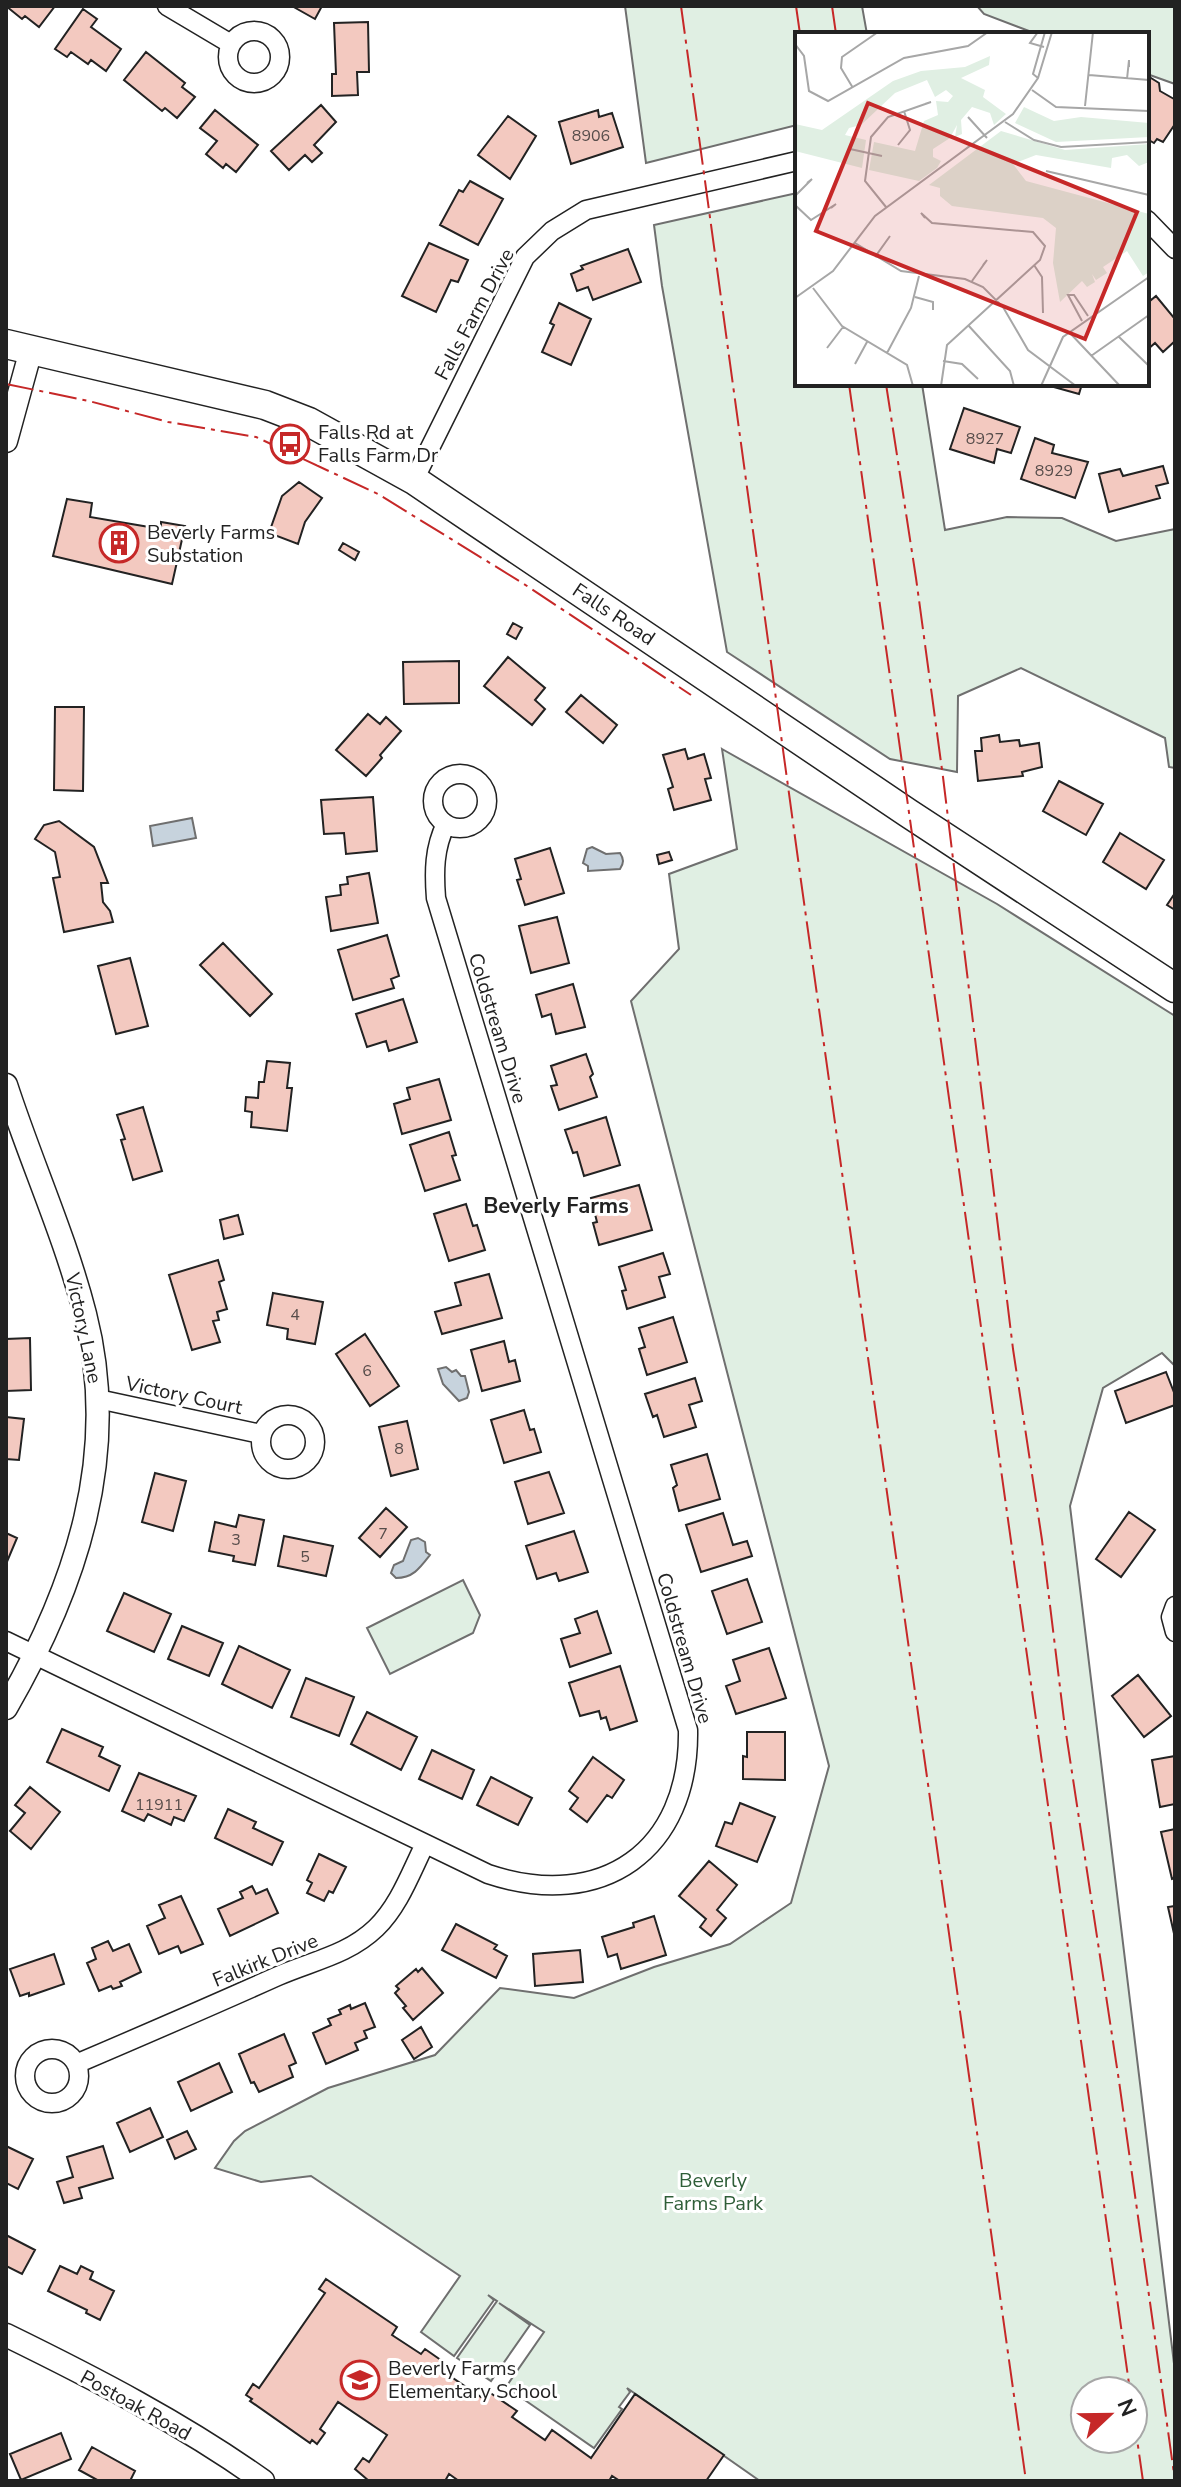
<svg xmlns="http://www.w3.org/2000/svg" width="1181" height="2487" font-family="'Nunito Sans',sans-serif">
<rect width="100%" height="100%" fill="#fff"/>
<path fill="#e0efe3" stroke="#6f6f6f" stroke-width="2" fill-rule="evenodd" d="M625,6H862L867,34H797V125L646,163Z
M977,6H1175V84L1147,74V34H1037L984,14Z
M797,193V384H922L945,530L1007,517L1062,518L1116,541L1175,529V768L1169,767L1165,738L1021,668L958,696L957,772L890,759L727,652L662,286L654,225Z
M722,749L997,904L1175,1016V1366L1162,1353L1103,1388L1070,1506L1175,2372V2481H760L627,2388L630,2392L619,2407L622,2409L594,2448L506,2387L544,2332L499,2303L530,2325L491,2381L457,2358L497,2301L488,2295L494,2300L454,2356L421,2332L460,2276L311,2176L261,2182L215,2168L234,2141L245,2131L328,2088L435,2055L500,1988L574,1998L654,1967L730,1944L791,1903L829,1766L631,1001L679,949L669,874L737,849ZM1085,2391H1133V2439H1085Z
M463,1580L480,1615L473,1633L390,1674L367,1628Z"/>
<path fill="#c7d3dd" stroke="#6f6f6f" stroke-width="2" d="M192,818L196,838L153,846L150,826Z
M592,847L606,854L620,853C624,859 624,863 620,869L588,871V866L583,863L587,849Z
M446,1367L452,1372L456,1370L461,1376H465L469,1392L467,1398L459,1401L443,1384L438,1369Z
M418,1538L425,1542L426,1552L430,1555C420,1568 413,1578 396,1578L391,1573L394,1565L403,1561L411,1540Z"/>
<path fill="#f3c9c0" stroke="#222" stroke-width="2" d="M6,6H55L39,27L25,16L22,19Z
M292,6H322L315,19Z
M83,9L97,19L91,27L121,49L106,71L91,60L88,64L71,52L67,57L55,49Z
M368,22L369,72H357L358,95L332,96V74H336L334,23Z
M146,52L185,83L182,87L195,97L177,118L165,108L162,111L124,80Z
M1151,78L1159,83L1160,91L1174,99L1175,124L1163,142L1157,139L1154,143L1147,139V80Z
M321,105L336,122L314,145L322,153L312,162L305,155L289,170L271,151Z
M215,110L258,145L236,172L226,164L223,168L206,154L217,141L200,128Z
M598,110L599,117L612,113L623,147L571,164L559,122Z
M508,116L536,136L510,179L478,155Z
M470,181L503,199L478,245L440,225L459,190L463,192Z
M429,243L468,260L458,282L451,280L436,312L402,296Z
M628,249L641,282L593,300L588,287L577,291L571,274L583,269L581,266Z
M1147,295L1151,300L1156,296L1175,319V341L1163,352L1155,343L1147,350Z
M559,303L591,319L571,365L542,352L554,325L550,323Z
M1043,384H1082L1079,394Z
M964,408L1020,427L1011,453L997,449L994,463L950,449Z
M1035,438L1054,445L1052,453L1088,462L1075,498L1021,479Z
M1163,466L1168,483L1156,486L1160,498L1109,512L1099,474L1120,469L1123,476Z
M299,482L322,498L305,522L298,544L269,533L282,496Z
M67,499L92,503L90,517L161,529V522L185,526L172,584L53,556Z
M343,543L359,552L355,560L339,550Z
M513,623L522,628L516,639L507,634Z
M508,657L545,688L535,700L545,709L532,725L484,686Z
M459,661V703L404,704L403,662Z
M581,695L617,725L603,743L566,712Z
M55,707H84L83,791L54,790Z
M368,714L380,724L386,717L401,731L380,755L382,758L366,776L336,750Z
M999,735L1000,742L1019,740L1020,746L1039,743L1042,767L1022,772L1023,776L978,781L975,751H982L981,738Z
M685,749L688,759L704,754L711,778L705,779L711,800L674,810L668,789L673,787L663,755Z
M1059,781L1103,804L1086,835L1043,811Z
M373,797L377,851L346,854L344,833L324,834L321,800Z
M59,821L94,847L108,883H101L103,902L110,911L113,922L64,932L53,878L60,877L55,852L35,839L44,825Z
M1120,833L1164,860L1146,889L1103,862Z
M550,848L564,893L525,905L517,880L521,879L515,859Z
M669,852L672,860L659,864L657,855Z
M369,873L378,923L331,931L326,897L341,895L340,885L348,884L347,877Z
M1175,893V910L1167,905Z
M557,917L569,963L531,973L519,926Z
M387,935L399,976L391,979L394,988L353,1000L338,950Z
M223,943L272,994L250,1016L200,965Z
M130,958L148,1026L116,1034L98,966Z
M573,984L585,1027L556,1034L551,1014L542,1017L536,995Z
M403,999L417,1042L389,1051L386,1041L367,1047L356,1014Z
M586,1054L593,1074L590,1077L597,1097L559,1110L551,1086L557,1085L551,1066Z
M267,1061L290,1063L287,1088H292L287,1131L251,1127L252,1112L245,1111L246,1097L258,1098L259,1082H264Z
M439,1079L451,1120L402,1134L394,1104L410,1099L407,1088Z
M143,1107L162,1171L133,1180L121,1140L125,1139L117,1115Z
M606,1117L620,1165L584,1176L577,1152L573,1153L565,1130Z
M449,1132L456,1155L452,1156L460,1180L425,1191L410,1145Z
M639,1185L652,1230L599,1245L593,1223L597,1222L591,1198Z
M466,1204L473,1226L477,1225L485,1250L449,1261L434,1214Z
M238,1215L243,1234L224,1239L220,1220Z
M663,1253L670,1274L659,1277L665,1297L627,1309L622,1291L626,1290L619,1267Z
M218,1260L224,1280L219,1282L227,1309L217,1312L219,1320L213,1321L220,1342L192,1350L169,1275Z
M489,1274L502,1318L442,1334L435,1312L461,1305L455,1283Z
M273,1293L323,1302L315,1344L287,1339L288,1329L267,1325Z
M673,1317L687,1362L647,1375L639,1349L645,1347L639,1328Z
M365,1334L399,1386L370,1406L336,1354Z
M30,1338L31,1390L6,1391V1339Z
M504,1341L509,1362L515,1360L520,1381L482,1391L471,1350Z
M1166,1372L1175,1395V1405L1126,1423L1115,1391Z
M695,1378L702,1401L689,1405L696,1427L664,1437L657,1415L653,1417L645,1394Z
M524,1410L530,1430L534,1429L541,1452L504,1463L491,1420Z
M6,1417L24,1419L19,1460L6,1459Z
M407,1421L418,1469L391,1476L379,1427Z
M707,1454L720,1499L679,1511L673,1488L677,1485L671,1465Z
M549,1472L564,1513L528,1524L515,1482Z
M155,1473L186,1481L173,1531L142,1522Z
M386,1508L407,1527L380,1557L359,1538Z
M1129,1512L1155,1530L1121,1577L1096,1559Z
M723,1513L733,1545L747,1541L752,1556L701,1572L686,1525Z
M239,1515L264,1520L255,1565L233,1561L234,1556L209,1551L215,1522L236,1527Z
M574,1531L588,1572L559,1581L556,1573L537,1579L526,1546Z
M6,1533L17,1538L6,1564Z
M284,1536L333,1546L326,1576L278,1566Z
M747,1579L762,1622L727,1634L712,1591Z
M124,1593L171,1614L154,1652L107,1631Z
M597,1611L611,1653L570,1667L561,1639L580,1633L575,1619Z
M182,1626L223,1643L209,1676L168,1659Z
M239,1646L290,1670L272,1708L222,1684Z
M769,1648L786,1698L736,1714L726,1686L740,1681L733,1660Z
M620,1666L637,1721L610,1730L606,1717L601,1719L599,1711L580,1716L569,1683Z
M1138,1675L1171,1716L1144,1737L1112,1696Z
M306,1678L354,1697L339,1736L291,1717Z
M367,1712L417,1737L401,1770L351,1744Z
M62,1729L103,1747L99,1756L120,1766L109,1791L47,1762Z
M747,1732H785V1780L743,1779V1756L747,1757Z
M432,1750L474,1770L462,1799L419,1779Z
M1175,1756V1804L1160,1807L1152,1760Z
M593,1757L624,1780L612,1798L607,1795L587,1822L570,1809L578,1798L569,1791Z
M139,1773L196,1796L184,1821L174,1817L171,1825L148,1814L144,1821L122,1811Z
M491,1777L532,1798L518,1825L477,1805Z
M30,1787L60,1812L31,1849L10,1831L25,1813L15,1805Z
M740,1803L775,1817L757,1862L716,1846L725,1822L732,1824Z
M228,1809L256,1822L253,1828L283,1842L272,1865L215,1838Z
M1175,1829V1878L1172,1879L1161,1832Z
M319,1854L346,1867L333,1893L329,1891L324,1901L307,1893L312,1883L307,1880Z
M709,1861L737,1885L717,1910L726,1918L711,1936L700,1927L706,1919L679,1896Z
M252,1886L256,1894L267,1889L278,1913L230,1936L218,1909L243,1898L240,1892Z
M181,1896L203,1944L181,1953L178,1946L159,1954L147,1926L165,1918L159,1905Z
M1175,1906V1938L1168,1907Z
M654,1916L666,1955L621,1969L617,1954L608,1957L602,1937L634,1927L633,1923Z
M456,1924L497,1945L494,1949L507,1956L496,1978L442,1950Z
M108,1941L113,1951L129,1944L141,1972L120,1982L122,1986L113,1989L111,1986L99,1991L87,1963L96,1959L92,1948Z
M580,1950L583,1982L535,1986L533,1954Z
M54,1954L64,1984L29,1996V1993L20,1996L10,1969Z
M422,1968L443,1993L413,2020L403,2008L406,2006L395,1993L399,1989L396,1986L416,1969L418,1972Z
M365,2003L375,2027L364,2031L367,2038L355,2043L358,2050L326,2064L313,2033L331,2025L328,2019L341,2014L339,2010L350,2005L351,2009Z
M421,2027L432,2047L414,2059L402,2040Z
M284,2034L296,2063L289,2066L293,2077L259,2092L254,2082L251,2083L239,2054Z
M219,2063L232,2092L191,2111L178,2082Z
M150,2108L163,2137L130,2152L117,2123Z
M187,2131L196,2149L175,2159L167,2140Z
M6,2146L33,2159L18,2189L6,2183Z
M103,2146L113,2178L79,2188L82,2198L64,2203L57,2182L73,2177L67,2157Z
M6,2235L35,2250L22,2274L6,2266Z
M60,2266L77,2274L81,2266L93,2272L90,2279L114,2291L100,2320L86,2313L87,2310L48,2291Z
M326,2279L397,2327L392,2335L421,2354L425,2349L455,2370L450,2376L481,2397L486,2390L517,2411L512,2417L545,2440L552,2430L591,2458L635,2394L724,2455L706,2481H620L612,2476L609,2481H459L449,2474L445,2481H369L355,2469L363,2458L369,2462L387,2435L338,2402L320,2429L325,2433L317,2444L312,2440L310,2443L250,2401L252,2399L246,2395L253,2384L259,2388L325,2293L319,2289Z
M61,2433L71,2459L21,2480L10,2454Z
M92,2447L135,2471L130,2481H99L79,2470Z"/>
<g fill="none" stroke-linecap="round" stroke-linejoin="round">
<defs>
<path id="minor" d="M167,6L231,44
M228 57a26 26 0 1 1 52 0a26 26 0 1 1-52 0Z
M1147,220L1175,249
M414,480L525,257L552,231L586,210L797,161
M433 801a27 27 0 1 1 54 0a27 27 0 1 1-54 0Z
M98,1399L261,1434
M261 1442a27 27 0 1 1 54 0a27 27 0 1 1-54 0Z
M1175,1606L1171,1617L1175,1632
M6,1641L488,1874C602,1912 690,1851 688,1730L436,898C434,872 434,848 446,824
M25 2076a27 27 0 1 1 54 0a27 27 0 1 1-54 0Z
M76,2064C144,2035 211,2006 278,1976C312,1961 348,1955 376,1928C399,1906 411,1872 425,1844"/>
<path id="tertiary" d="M6,441L31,350
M6,1085C31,1162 65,1236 85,1314C121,1454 76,1587 6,1708
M6,2335C94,2378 183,2424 263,2481"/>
<path id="primary" d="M6,344L265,405L309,422L414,480L908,813L1175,988"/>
</defs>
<use href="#minor" stroke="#222" stroke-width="21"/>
<use href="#tertiary" stroke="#222" stroke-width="25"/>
<use href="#primary" stroke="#222" stroke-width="31"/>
<use href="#minor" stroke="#fff" stroke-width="18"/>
<use href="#tertiary" stroke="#fff" stroke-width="22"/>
<use href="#primary" stroke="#fff" stroke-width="28"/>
<path stroke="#c62828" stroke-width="2" stroke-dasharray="28 6 4 6" stroke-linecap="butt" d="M681,6L801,881L1026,2481
M796,6L800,34
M832,6L836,34
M6,384L89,401L168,422L256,437L378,494L524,584L691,695
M849,384L1130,2391
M886,384L916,578L943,777L1013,1349L1042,1540L1064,1720L1119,2081L1175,2481
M1133,2411L1143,2481"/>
</g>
<defs>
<symbol id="bus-ring" viewBox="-11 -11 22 22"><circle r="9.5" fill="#fff" stroke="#c62828" stroke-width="1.5"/><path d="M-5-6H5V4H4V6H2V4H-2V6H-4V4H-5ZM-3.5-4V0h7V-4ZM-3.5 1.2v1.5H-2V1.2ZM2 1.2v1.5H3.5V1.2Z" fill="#c62828"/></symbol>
<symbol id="building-ring" viewBox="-11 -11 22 22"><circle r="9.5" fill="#fff" stroke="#c62828" stroke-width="1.5"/><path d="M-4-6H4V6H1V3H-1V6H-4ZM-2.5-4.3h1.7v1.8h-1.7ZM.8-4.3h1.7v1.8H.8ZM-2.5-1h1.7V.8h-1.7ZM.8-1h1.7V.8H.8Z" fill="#c62828"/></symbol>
<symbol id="school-ring" viewBox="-11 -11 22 22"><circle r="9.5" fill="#fff" stroke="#c62828" stroke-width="1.5"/><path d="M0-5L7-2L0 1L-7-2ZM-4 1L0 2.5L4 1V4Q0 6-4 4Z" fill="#c62828"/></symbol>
</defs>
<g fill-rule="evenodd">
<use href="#bus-ring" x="268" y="422" width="44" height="44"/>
<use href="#building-ring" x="97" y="521" width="44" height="44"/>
<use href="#school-ring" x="338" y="2358" width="44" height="44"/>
</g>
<g text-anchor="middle" stroke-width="6" stroke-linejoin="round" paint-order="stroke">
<g font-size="16" fill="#564c4a">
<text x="591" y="141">8906</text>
<text x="985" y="444">8927</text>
<text x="1054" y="476">8929</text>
<text x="295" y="1320">4</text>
<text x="367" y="1376">6</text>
<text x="399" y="1454">8</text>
<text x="383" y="1539">7</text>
<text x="236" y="1545">3</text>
<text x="305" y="1562">5</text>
<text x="159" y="1810">11911</text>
</g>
<g font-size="20" fill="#222" stroke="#fff">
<text transform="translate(474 314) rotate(-62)" y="7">Falls Farm Drive</text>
<text transform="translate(614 614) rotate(34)" y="7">Falls Road</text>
<text transform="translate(498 1028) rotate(73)" y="7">Coldstream Drive</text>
<text transform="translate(84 1328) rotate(78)" y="7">Victory Lane</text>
<text transform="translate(184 1395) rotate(12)" y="7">Victory Court</text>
<text transform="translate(685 1648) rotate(74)" y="7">Coldstream Drive</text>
<text transform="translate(265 1960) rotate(-22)" y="7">Falkirk Drive</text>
<text transform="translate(136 2405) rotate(29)" y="7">Postoak Road</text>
</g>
<g font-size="20" fill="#222" stroke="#fff" text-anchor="start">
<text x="318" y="439">Falls Rd at<tspan x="318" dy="23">Falls Farm Dr</tspan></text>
<text x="147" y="539">Beverly Farms<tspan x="147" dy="23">Substation</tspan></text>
<text x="388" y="2375">Beverly Farms<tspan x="388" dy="23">Elementary School</tspan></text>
</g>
<g font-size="20" fill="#2f5e38" stroke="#fff">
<text x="713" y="2187">Beverly<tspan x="713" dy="23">Farms Park</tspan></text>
</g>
<g font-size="22" font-weight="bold" fill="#222" stroke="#fff">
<text x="556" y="1213">Beverly Farms</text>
</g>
</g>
<g transform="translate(795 32)">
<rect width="354" height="354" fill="#fff"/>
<path d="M195,24L194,33L166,46L190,58L188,65L211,82L199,93L195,81L177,75L166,88L167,102L160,105L162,93L155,106L138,117V125L146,129L142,136L124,149L74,138L79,110L120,119L129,89L143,83L141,69L153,70L158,64L151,58L140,65L132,48L100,61L66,93L54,96L50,103L71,108L67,136L0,119V92L27,98L98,49L126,39L170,35ZM229,75L259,89L286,85L354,91V105L261,110L220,91ZM206,99L270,118L354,112V130L344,134L332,123L317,126L316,136L241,123L218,132L231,149L354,182V240L348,244L332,219L308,235L312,241L301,248L297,242L300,250L292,255L287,249L265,270L258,231L261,196L248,186L157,174L145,164V156L134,153Z" fill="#e0efe3"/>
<path fill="none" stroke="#a7a7a7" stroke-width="2" d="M243,0L235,11L249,15M0,12L9,24L14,59L33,69L109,26L173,14L193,0M294,43L354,48M243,46L238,42L250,0M332,47L334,28V35M58,56L46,36L47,25L83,0M237,58L261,75L354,79M290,74L298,0M173,85L192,106M210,90L239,108L266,115L354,110M103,113L115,98L109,79M55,117L87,124M251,139L354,163M0,164L17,147L12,151M0,173L16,188L41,172L36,176M91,175L70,149L76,105L93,85L136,70L130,72M130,186L126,181L137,191L238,200L250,214L245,228L152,313L146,354M60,211L106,239L170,247L188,255L208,275L233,318L281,354M80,225L95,204M239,233L247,245L248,281M177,249L192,228L188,233M18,256L47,294L112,333L118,354M120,265L138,270V278M0,266L38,239L80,184L218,82L243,46L257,0M287,289L273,263H279L293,284M173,293L215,339L219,354M274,300L325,354M323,304L354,334M32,316L48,295M92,321L116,276L124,244M296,324L354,283M148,329L167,332L183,347M60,332L72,310M246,354L268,305L354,245"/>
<path fill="#c62828" fill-opacity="0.15" stroke="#c62828" stroke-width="4" d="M73,71L342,180L290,307L21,199Z"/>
<rect width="354" height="354" fill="none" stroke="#222" stroke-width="4"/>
</g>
<rect width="1181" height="2487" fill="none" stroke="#222222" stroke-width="16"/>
<g transform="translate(1109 2415) rotate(68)"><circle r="38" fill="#ffffff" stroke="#a7a7a7" stroke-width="2"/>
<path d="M0-6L14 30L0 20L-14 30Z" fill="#c62828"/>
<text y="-12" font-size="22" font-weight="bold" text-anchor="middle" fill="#222222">N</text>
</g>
</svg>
